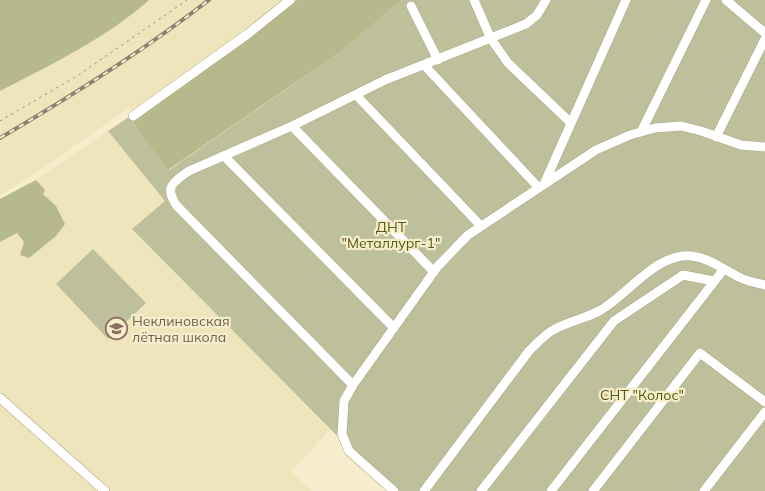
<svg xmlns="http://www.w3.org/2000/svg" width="765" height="491" font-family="Mulish,sans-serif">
<rect width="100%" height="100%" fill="#f5edcc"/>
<path fill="#efe5bc" d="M1,0H394L150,136L129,108L18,185L0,195Z
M108,131L165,201L133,229L331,429L291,471L311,491H0V204Z"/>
<path fill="#bdc09a" d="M402,0H722L765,37V491H392L132,229L165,201L108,131L129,117L169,170L343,50Z
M732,0H765V30Z
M93,249L146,303L108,339L56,284Z"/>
<path fill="#b6b98c" d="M0,0H149C105,39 52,64 0,91Z
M297,0H402L343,50L168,170L129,117L235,49Z
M36,180L45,190L43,194L56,206L65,224L56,236L29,258L20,255L24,242L17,233L0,242V199Z"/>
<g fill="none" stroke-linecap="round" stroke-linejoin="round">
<defs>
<path id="minor" d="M474,0L491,39L508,63L571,123
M726,0L765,33
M411,6L438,60
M424,65L539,188
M356,95L481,226
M133,116L249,33L290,0
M292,126L434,272
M641,132L706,0
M716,137L765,39
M224,156L394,328
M544,184L626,0
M353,385L177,206C164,188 172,182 189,171L292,126L385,80L526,24L537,15L546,0
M0,398L105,491
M394,491L349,451L342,434L344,401L353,385L438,266L468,235L596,150L630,135L655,128L681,126L701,131L741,145L765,147
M424,491L529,351C537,343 545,334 555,329C570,321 587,318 601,310C628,294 658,252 691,256C711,258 725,271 743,279C750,282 758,283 765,285
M481,491L614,321L683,275L714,281
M551,491L724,269
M593,491L700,353L765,402
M704,491L765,412"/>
</defs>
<use href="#minor" stroke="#ada586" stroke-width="10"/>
<path stroke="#958f78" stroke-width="1" stroke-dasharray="2.5 4" stroke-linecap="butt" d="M0,121L77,76L187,0"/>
<use href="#minor" stroke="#fff" stroke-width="9"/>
<defs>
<path id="rail" d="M0,138C72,96 143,51 209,0"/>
</defs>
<use href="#rail" stroke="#8a846f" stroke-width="4"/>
<use href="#rail" stroke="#f5edcc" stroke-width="2" stroke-dasharray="5.5" stroke-linecap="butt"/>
</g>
<defs>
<symbol id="school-ring" viewBox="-11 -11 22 22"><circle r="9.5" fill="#f5edcc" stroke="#8d6e63" stroke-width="1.5"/><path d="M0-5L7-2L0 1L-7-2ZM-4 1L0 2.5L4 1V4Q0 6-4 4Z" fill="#8d6e63"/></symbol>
</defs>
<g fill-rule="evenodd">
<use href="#school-ring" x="104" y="316" width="25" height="25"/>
</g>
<g text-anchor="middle" stroke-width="4.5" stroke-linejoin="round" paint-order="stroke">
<g font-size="14" fill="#595b14" stroke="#f5edcc">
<text x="391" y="232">ДНТ<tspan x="391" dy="16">"Металлург-1"</tspan></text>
<text x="642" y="400">СНТ "Колос"</text>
</g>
<g font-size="14" fill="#785e54" stroke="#f5edcc" text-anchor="start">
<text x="132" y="326">Неклиновская<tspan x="132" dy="16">лётная школа</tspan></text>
</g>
</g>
</svg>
